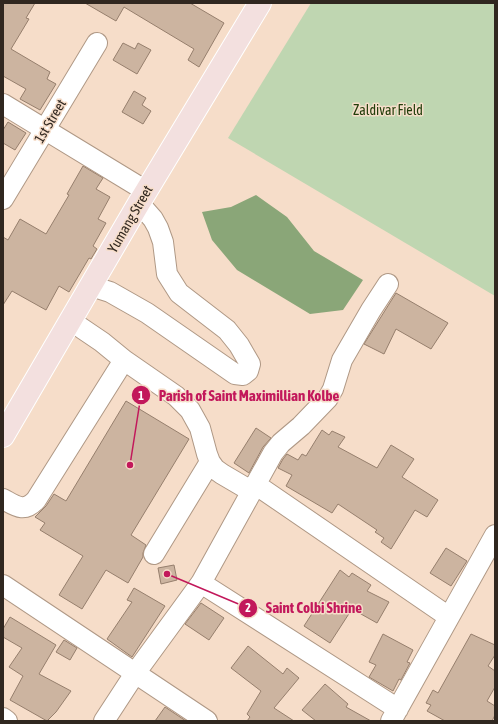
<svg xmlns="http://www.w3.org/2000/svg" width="498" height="724" font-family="'Asap Condensed',sans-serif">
<rect width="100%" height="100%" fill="#f6ddc9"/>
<path fill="#bfd6b1" d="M311,3H495V296L228,138Z"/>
<path fill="#8aa678" d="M256,195L287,217L314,251L363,280L343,310L310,314L237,270L212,240L202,212L231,207Z"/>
<path fill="#ccb4a0" stroke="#967f6d" d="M3,3H35L26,18L29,19L11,49L50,72L47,79L56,84L40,110L20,99L26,89L3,76Z
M85,3H190L224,23L199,67L188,60L194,49L124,7L116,21Z
M123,43L135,49L138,43L151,50L137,74L113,60Z
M134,91L146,98L142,105L151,111L143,124L122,112Z
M8,122L26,133L15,150L3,143V130Z
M83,166L103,178L96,189L110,197L98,219L106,223L93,246L97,249L91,259L89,258L69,292L59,286L46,310L12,291L3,305V237L8,240L20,219L46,234L69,195L67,194Z
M396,293L448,323L431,349L396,329L384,354L364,344Z
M126,401L189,439L131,535L146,545L143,553V557L128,583L106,570L82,609L59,595L83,556L40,530L45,523L35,517L46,506L54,494L66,501Z
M256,428L271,438L263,447L249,473L234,463Z
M322,430L329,435L332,431L345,437L338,447L377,468L391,445L414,459L402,477L438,500L427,517L415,510L391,549L381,542L384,538L375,532L377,530L338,504L332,513L286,486L292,475L278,468L283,459L287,454L298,460L302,454L306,456Z
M446,548L467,561L451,586L430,573Z
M174,565L177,580L161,584L158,568Z
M340,570L349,577L352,573L371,585L367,591L389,602L377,623L352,609L330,643L304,626Z
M134,588L165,606L132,657L107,639L132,602L127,600Z
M201,603L224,618L209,640L185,624Z
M10,617L56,645L39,674L71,691L56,712L47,721L10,700L23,676L9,667L22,648L3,637V629Z
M383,634L413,650L407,662L410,663L401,680L399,679L393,691L369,677L376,665L369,662Z
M471,634L495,645V655L488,666L495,671V687L487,701L495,706V715L492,721H445L427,711L431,705L426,703L433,690L438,693Z
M64,640L77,648L70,660L56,652Z
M248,646L283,674L287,668L299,678L274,708L294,721H247L250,717L247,714L261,691L231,668Z
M325,684L348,704L346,707L371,721H316L302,710Z
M165,707L186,721H155Z"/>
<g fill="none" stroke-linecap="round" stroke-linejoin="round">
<defs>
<path id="minor" d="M3,104L146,191
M3,199L97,43
M91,286L110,292L147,313L235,374L243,375L248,371L250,364L239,345L227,330L179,293L167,274L163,242L158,228L153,219L139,203
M71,321L102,342L124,360L176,396L190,410L200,428L207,454L210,462L215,469L222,474L251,491
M255,484L449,617
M3,499C16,506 24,513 36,500L124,360
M154,554L210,462
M201,583L398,709
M3,585L207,721
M3,718L7,721
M104,721L136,672L201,583L273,453L281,443L301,426L328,398L333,389L342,360L371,310L388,284
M391,721L495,535"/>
<path id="major" d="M3,436L139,203L260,3"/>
</defs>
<use href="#minor" stroke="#af9885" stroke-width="22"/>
<use href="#major" stroke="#fff" stroke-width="24"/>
<use href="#minor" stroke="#fff" stroke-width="20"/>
<use href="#major" stroke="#f3e0df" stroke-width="22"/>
</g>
<g text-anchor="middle" stroke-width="3" stroke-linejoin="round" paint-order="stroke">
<g font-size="14" fill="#223e0b" stroke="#f6ddc9">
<text x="388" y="115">Zaldivar Field</text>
</g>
<g font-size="14" fill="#302720" stroke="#f6ddc9">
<text transform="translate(50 121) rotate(-59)" y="5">1st Street</text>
<text transform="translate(130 219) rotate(-60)" y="5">Yumang Street</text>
</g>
</g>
<path fill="none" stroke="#c2185b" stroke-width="1.5" d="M130 465L141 395M167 574L248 608"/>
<g fill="#c2185b" stroke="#f6ddc9" stroke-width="1.5">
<circle cx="130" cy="465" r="4"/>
<circle cx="167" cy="574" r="4"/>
<circle cx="141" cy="395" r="10"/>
<circle cx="248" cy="608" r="10"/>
</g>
<g font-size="12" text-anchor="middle" font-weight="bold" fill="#fff">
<text x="141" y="400">1</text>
<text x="248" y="612">2</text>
</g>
<g font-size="15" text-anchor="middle" font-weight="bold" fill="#c2185b" stroke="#f6ddc9" stroke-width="3" stroke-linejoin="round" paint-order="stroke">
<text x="249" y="401">Parish of Saint Maximillian Kolbe</text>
<text x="314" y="613">Saint Colbi Shrine</text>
</g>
<rect width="498" height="724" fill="none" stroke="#302720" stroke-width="8"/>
</svg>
